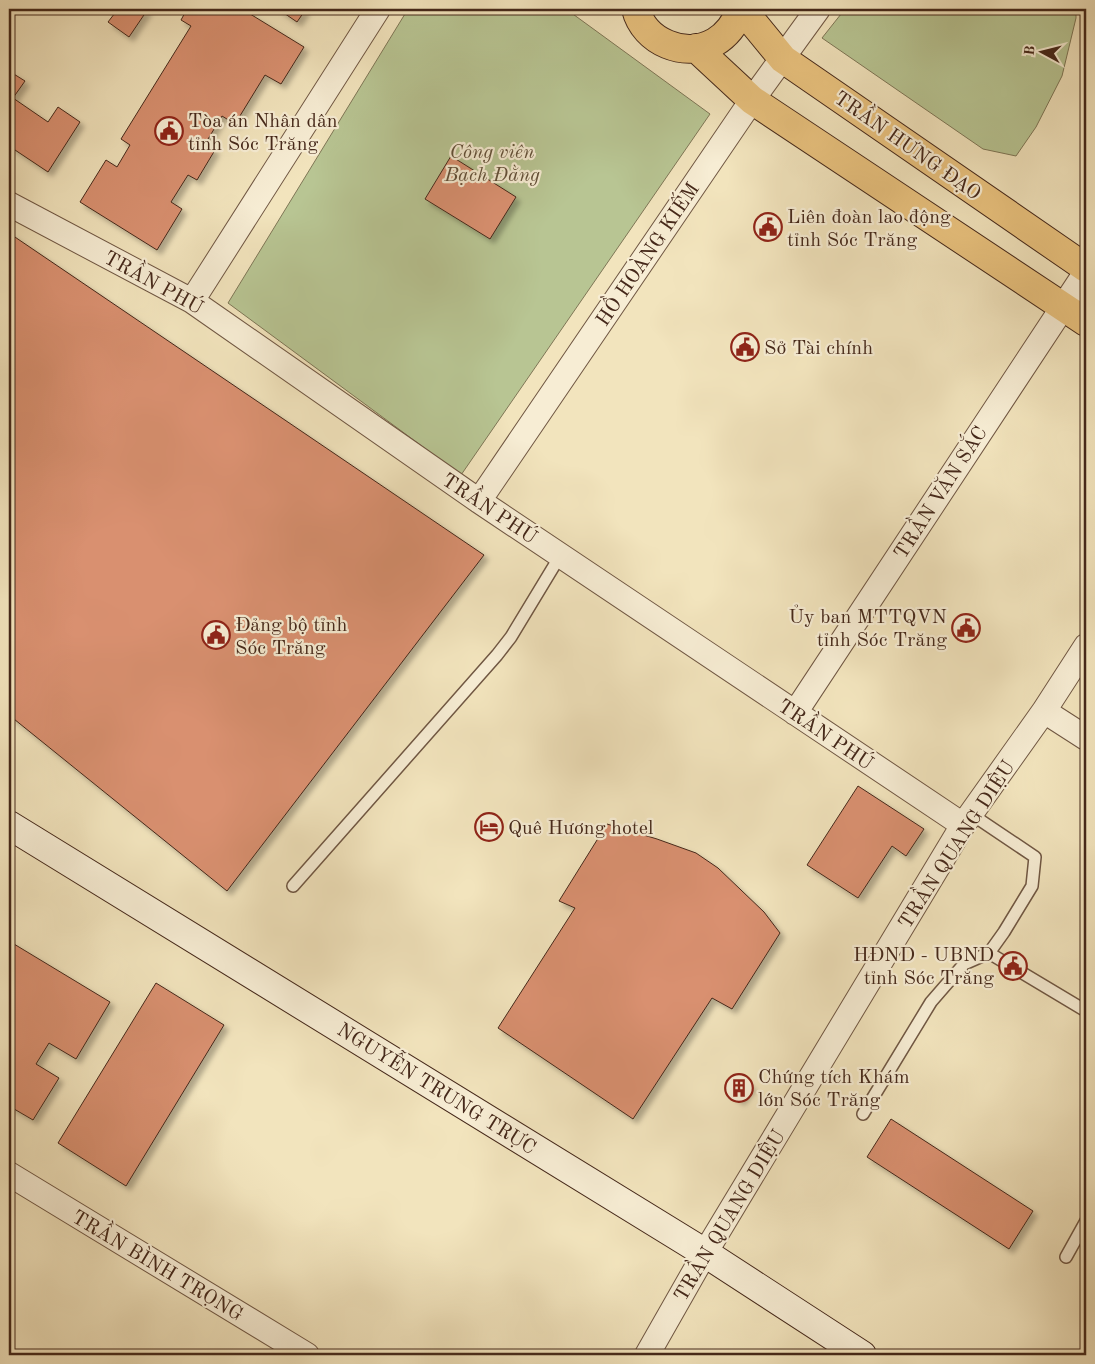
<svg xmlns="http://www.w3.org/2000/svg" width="1095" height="1364" font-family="'Old Standard TT',serif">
<defs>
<filter id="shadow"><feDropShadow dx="4.5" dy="4.5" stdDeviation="2.5" flood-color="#0004"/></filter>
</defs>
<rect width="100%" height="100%" fill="#f2e4bd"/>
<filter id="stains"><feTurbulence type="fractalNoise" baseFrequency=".004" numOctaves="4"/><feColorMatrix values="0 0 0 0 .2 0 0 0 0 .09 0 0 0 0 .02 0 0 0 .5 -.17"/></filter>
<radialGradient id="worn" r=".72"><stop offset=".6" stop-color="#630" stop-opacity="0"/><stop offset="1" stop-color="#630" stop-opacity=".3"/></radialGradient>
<path fill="#b8c593" stroke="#7e7656" d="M408,9H566L710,114L461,475L228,303Z
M845,9H1076V18L1062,76L1036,127L1016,156L983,149L822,38Z"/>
<path fill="#d99070" stroke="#45281a" filter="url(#shadow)" d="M118,9H148L129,37L108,22Z
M187,9H242L304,47L281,84L265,75L235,124L222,116L205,144L215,150L197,180L188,175L171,202L182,209L157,250L80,202L106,160L117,167L130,145L121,139L191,26L181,20Z
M278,9H306L297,22Z
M9,71L25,81L13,98L48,122L58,107L80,122L48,172L9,146Z
M451,156L516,197L490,239L425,199Z
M9,233L484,555L227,891L9,715Z
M858,786L924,829L906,856L892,846L858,898L807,865Z
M607,824L657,839L696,853L718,868L764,912L780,933L732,1009L712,998L633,1119L498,1028L575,908L559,901Z
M9,941L110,1002L76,1059L49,1043L36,1064L59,1078L33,1120L9,1106Z
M156,983L224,1025L126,1186L58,1143Z
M737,1074L752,1086L740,1101L725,1090Z
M891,1119L1033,1211L1009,1249L867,1157Z"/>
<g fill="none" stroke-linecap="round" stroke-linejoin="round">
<defs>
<path id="lane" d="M293,886L497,655L511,637L560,556
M989,953L1086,1011
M863,1114L931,1002L964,964L989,953L1004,932L1032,886L1035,857L971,814
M1066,1257L1086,1221"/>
<path id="street" d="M9,204L192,301L479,501L963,825
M192,301L378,9
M479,501L752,100L818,9
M1044,711L1086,738
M795,713L1086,272
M9,1174L307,1355
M647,1355L705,1253L963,825L1044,711L1086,646"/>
<path id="secondary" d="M9,825L705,1253L862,1355"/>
<path id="primary" d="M636,9C644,42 685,59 715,42C727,35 736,22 741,9
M742,9L783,59L1086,268
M696,48L752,100L1086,322"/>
</defs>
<use href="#lane" stroke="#705743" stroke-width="14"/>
<use href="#street" stroke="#705743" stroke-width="26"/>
<use href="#secondary" stroke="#45281a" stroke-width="30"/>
<use href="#primary" stroke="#45281a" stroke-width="30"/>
<use href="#lane" stroke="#f7edd4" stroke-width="11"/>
<use href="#street" stroke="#f7edd4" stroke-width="24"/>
<use href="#secondary" stroke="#f7edd4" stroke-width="28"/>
<use href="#primary" stroke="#e9c27e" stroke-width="28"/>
</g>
<defs>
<symbol id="civic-ring" viewBox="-11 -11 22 22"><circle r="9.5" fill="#f7edd4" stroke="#8f2418" stroke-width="1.5"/><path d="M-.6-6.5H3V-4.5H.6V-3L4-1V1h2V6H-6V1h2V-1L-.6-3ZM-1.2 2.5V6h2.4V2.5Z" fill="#8f2418"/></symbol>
<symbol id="hotel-ring" viewBox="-11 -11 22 22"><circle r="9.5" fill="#f7edd4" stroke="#8f2418" stroke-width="1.5"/><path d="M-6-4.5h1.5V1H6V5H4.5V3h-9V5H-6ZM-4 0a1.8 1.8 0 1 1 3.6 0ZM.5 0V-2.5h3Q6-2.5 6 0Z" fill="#8f2418"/></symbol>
<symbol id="building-ring" viewBox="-11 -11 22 22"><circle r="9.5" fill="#f7edd4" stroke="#8f2418" stroke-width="1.5"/><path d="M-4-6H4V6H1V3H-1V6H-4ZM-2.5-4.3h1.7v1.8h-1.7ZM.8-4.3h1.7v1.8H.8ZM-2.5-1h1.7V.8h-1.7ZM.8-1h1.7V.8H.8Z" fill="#8f2418"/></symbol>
</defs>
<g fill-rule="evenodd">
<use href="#civic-ring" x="153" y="115" width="32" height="32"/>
<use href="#civic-ring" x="752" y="211" width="32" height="32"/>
<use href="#civic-ring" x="729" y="331" width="32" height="32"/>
<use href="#civic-ring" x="950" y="612" width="32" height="32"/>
<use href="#civic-ring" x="200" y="619" width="32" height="32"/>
<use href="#hotel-ring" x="473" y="811" width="32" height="32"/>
<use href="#civic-ring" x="997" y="950" width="32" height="32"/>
<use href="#building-ring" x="723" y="1072" width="32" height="32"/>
</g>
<g text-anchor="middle" stroke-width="4.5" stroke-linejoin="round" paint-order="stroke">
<g font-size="20" fill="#45281a" stroke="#f7edd4" text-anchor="start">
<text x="188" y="127">Tòa án Nhân dân<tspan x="188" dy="23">tỉnh Sóc Trăng</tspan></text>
<text x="787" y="223">Liên đoàn lao động<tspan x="787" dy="23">tỉnh Sóc Trăng</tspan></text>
<text x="764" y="354">Sở Tài chính</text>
<text x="947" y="623" text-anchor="end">Ủy ban MTTQVN<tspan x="947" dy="23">tỉnh Sóc Trăng</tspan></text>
<text x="235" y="631">Đảng bộ tỉnh<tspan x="235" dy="23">Sóc Trăng</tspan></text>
<text x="508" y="834">Quê Hương hotel</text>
<text x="994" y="961" text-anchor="end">HĐND - UBND<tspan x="994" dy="23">tỉnh Sóc Trăng</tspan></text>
<text x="758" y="1083">Chứng tích Khám<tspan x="758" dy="23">lớn Sóc Trăng</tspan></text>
</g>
<g font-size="20" fill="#45281a" stroke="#f7edd4">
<text transform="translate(908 145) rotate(35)" y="7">TRẦN HƯNG ĐẠO</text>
<text transform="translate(647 254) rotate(-56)" y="7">HỒ HOÀNG KIẾM</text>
<text transform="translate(154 282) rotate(29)" y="7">TRẦN PHÚ</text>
<text transform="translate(940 492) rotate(-57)" y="7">TRẦN VĂN SẮC</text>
<text transform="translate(490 508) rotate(34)" y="7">TRẦN PHÚ</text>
<text transform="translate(826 734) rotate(34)" y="7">TRẦN PHÚ</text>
<text transform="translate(956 844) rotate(-57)" y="7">TRẦN QUANG DIỆU</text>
<text transform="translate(437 1088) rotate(32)" y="7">NGUYỄN TRUNG TRỰC</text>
<text transform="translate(729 1215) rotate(-59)" y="7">TRẦN QUANG DIỆU</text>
<text transform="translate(158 1265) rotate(31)" y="7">TRẦN BÌNH TRỌNG</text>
</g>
<g font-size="20" font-style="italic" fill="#624f38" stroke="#f7edd4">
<text x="492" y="158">Công viên<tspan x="492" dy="23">Bạch Đằng</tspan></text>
</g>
</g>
<rect width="1095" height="1364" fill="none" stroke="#f2e4bd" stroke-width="30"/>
<rect x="10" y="10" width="1075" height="1344" fill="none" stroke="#45281a" stroke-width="2.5"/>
<rect x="15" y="15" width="1065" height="1334" fill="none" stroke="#45281a"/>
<g transform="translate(1042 52) rotate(277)" stroke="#f7edd4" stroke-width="4" paint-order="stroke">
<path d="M0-4L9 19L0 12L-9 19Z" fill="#45281a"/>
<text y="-8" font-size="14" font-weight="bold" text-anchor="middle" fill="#45281a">B</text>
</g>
<rect width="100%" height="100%" filter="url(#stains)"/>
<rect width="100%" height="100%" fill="url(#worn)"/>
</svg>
